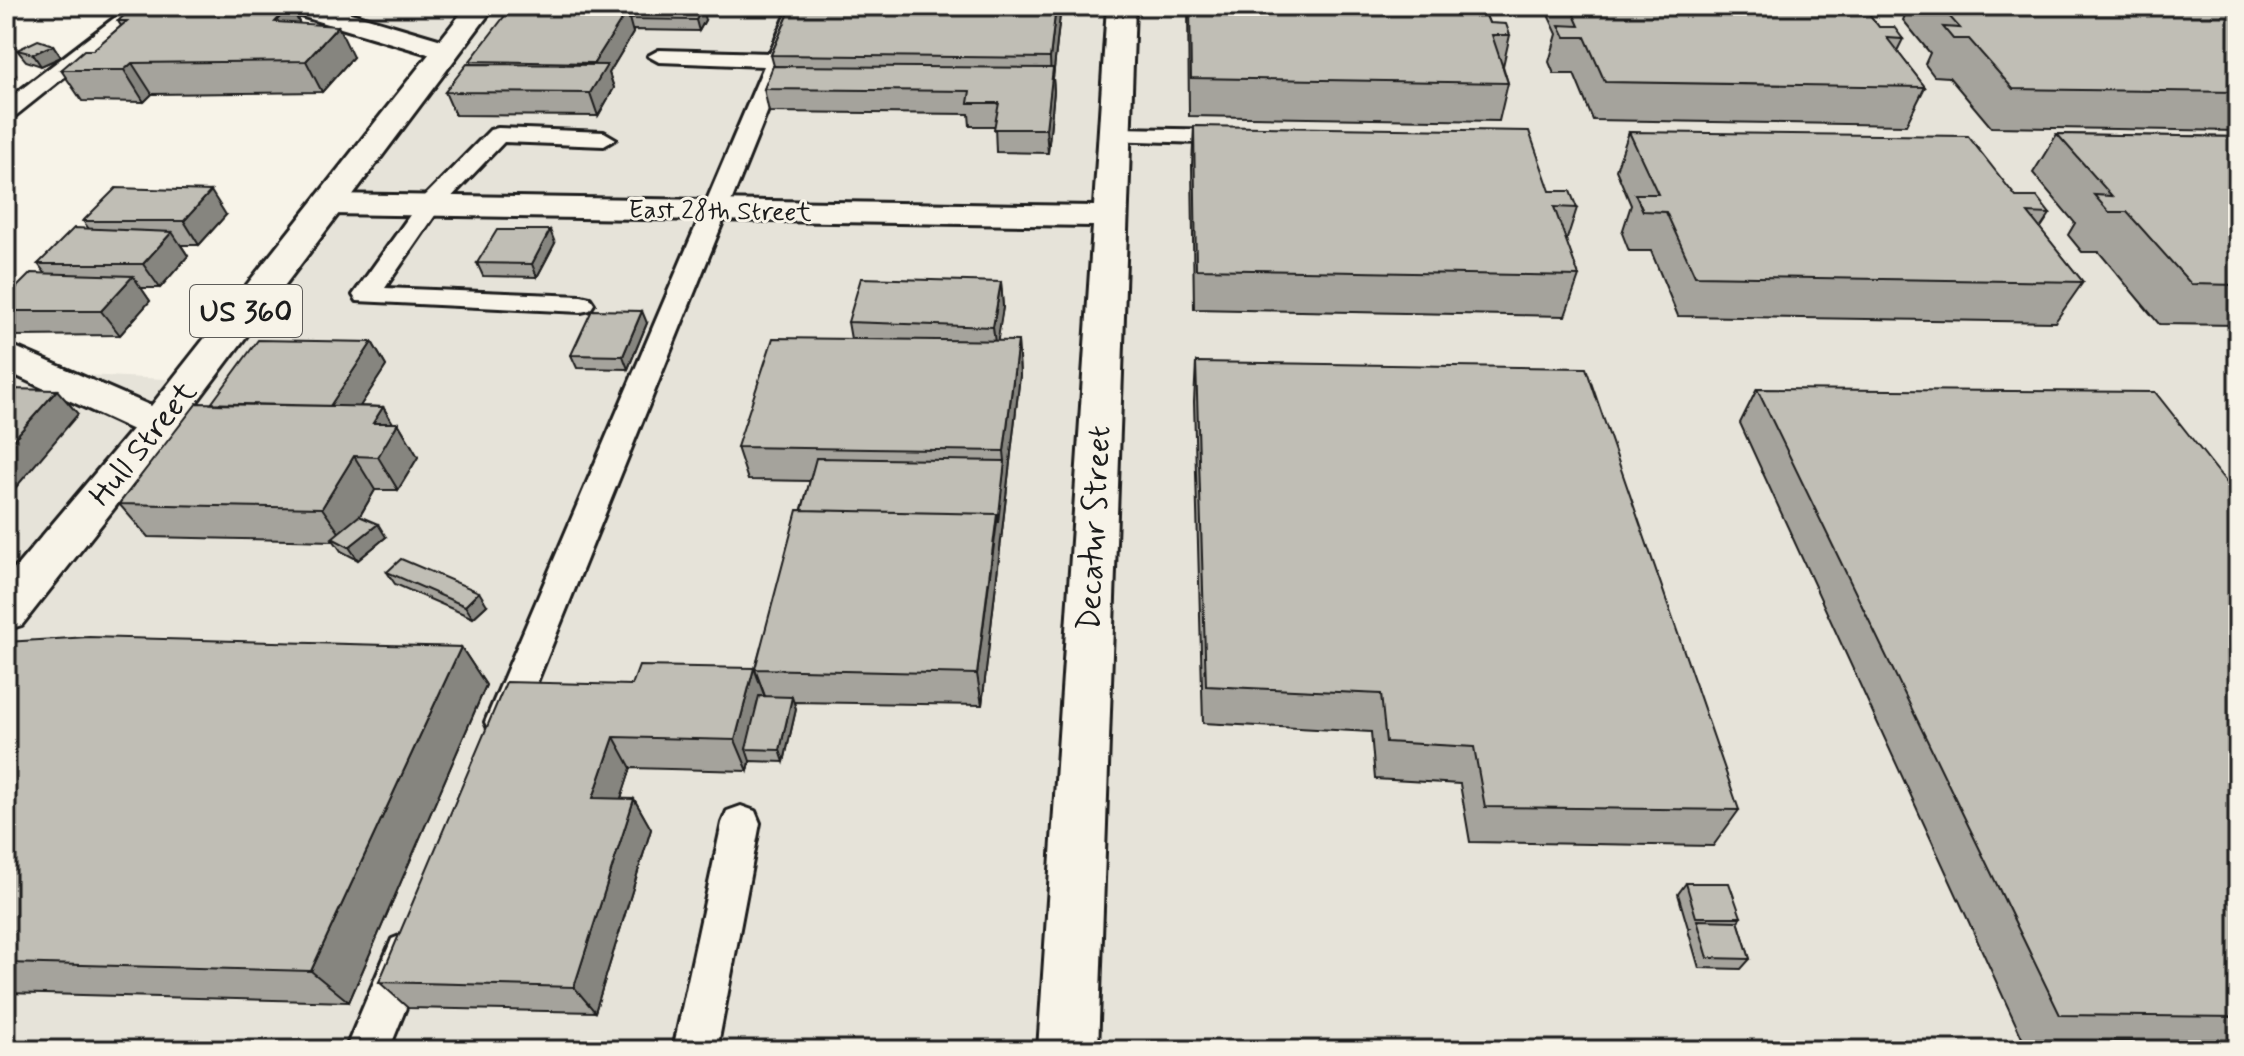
<svg xmlns="http://www.w3.org/2000/svg" width="2244" height="1056" font-family="Mynerve,sans-serif">
<rect width="100%" height="100%" fill="#f7f3e8"/>
<filter id="ink" filterUnits="userSpaceOnUse"><feTurbulence type="fractalNoise" baseFrequency=".0125" numOctaves="2"/><feDisplacementMap in="SourceGraphic" scale="16" xChannelSelector="R" yChannelSelector="G"/><feConvolveMatrix kernelMatrix="1 2 1 2 8 2 1 2 1" color-interpolation-filters="sRGB"/></filter>
<g filter="url(#ink)">
<path fill="#e6e3d9" d="M299,6H2238V1050H6V371L185,380L446,51Z"/>
<g fill="none" stroke-linecap="round" stroke-linejoin="round">
<defs>
<path id="lane" d="M130,6H153L14,117L6,119V101Z
M790,6H810L521,722L516,733L503,737L490,733L485,722L764,66L659,62L648,56L659,50L770,53Z
M498,128L604,132L616,139L604,146L504,142L438,211L385,288L581,296L590,298L594,304L590,310L581,312L357,301L353,295L420,201L490,130Z
M1114,128L1235,130L1246,137L1235,144L1106,140L1103,135L1106,130Z
M741,806L755,811L760,823L717,1050H673L722,823L727,811Z
M407,933L422,939L428,953L389,1050H345L392,939Z"/>
<path id="street" d="M283,6H327L455,44L459,50L455,56H435L287,12Z
M1107,6H1135L1098,1050H1038L1093,226L330,214L318,211L313,204L318,197L330,194L1094,206Z
M6,343L172,415L178,425L172,435L158,439L144,435L6,371Z"/>
<path id="primary" d="M467,6H495L172,435L22,625L6,630V579L144,415Z"/>
</defs>
<use href="#lane" stroke="#1c1c1c" stroke-width="6"/>
<use href="#street" stroke="#1c1c1c" stroke-width="6"/>
<use href="#primary" stroke="#1c1c1c" stroke-width="6"/>
<use href="#lane" fill="#f7f3e8" fill-rule="evenodd"/>
<use href="#street" fill="#f7f3e8" fill-rule="evenodd"/>
<use href="#primary" fill="#f7f3e8" fill-rule="evenodd"/>
</g>
<path fill="#a5a39c" stroke="#1c1c1c" stroke-width="2" d="M291,6L300,24L353,57L322,92L152,94L144,102L82,101L61,70L93,50L121,26L118,21Z
M514,6H612L611,10L705,20L699,31L633,30V33L609,73L614,88L598,116L455,115L445,92L472,64L470,61L515,9Z
M792,6H1061L1053,78L1054,91L1048,153L996,152L995,126H970L969,114L769,112L764,89L774,66L771,55Z
M1188,6H1482L1489,23L1510,35L1503,66L1508,83L1499,121L1189,116Z
M1552,6H1863L1879,27L1903,39L1897,51L1925,87L1906,125L1593,120L1574,74H1554L1549,62L1557,34L1549,17Z
M1909,6H2236L2238,7V131L1991,127L1949,77L1934,76L1925,64L1930,53L1903,20Z
M53,45L61,57L41,66L26,61L17,50Z
M1194,126L1550,191L1577,208L1566,242L1579,276L1565,316L1194,309L1192,165Z
M1629,132L2016,197L2050,214L2040,229L2083,282L2055,322L1678,316L1651,251H1629L1622,233L1631,205L1616,170Z
M2057,134L2238,137V325L2159,324L2099,252H2082L2068,235L2075,223L2033,173Z
M226,215L199,245H181L188,256L160,288H141L150,301L120,335L13,336L6,328V298L45,273L38,264L89,229L83,221Z
M555,243L537,277L483,276L477,263Z
M1001,282L1003,307L997,341H1018L1020,375L982,705L794,702L796,709L784,762L750,761L748,771L631,768L621,799H634L651,829L595,1012L408,1008L379,982L632,685L754,668L765,696L755,669L810,481L748,480L737,447L851,339L848,322Z
M647,323L628,369L577,368L571,355Z
M372,342L386,366L360,406L383,407L393,423H398L418,457L398,490H375L360,516L386,537L358,560L341,551L334,541L148,537L119,504L211,404Z
M1196,362L1739,810L1713,846L1470,842L1460,784L1375,779L1371,732L1203,723L1194,402Z
M1757,389L2238,497V1043L2023,1040L1740,423Z
M387,572L487,605L473,618L395,584Z
M6,642L461,647L486,685L349,1002L6,993Z
M1686,883L1741,917L1738,921L1750,959L1741,969L1699,968L1688,930L1690,928H1688L1678,894Z"/>
<path fill="#86857f" stroke="#1c1c1c" stroke-width="2" d="M291,6L306,37L275,22Z
M592,6H612V7L599,29Z
M1056,6H1061L1053,78L1054,91L1048,153L1046,129L1051,80L1050,58Z
M702,8L705,20L699,31L696,20Z
M627,11L633,33L609,73L614,88L598,116L590,93L599,78L594,63Z
M338,26L353,57L322,92L306,61Z
M53,45L61,57L41,66L33,54Z
M8,63L16,75L6,80V64Z
M132,63L152,94L144,102L124,70Z
M211,191L226,215L199,245L184,221Z
M550,230L555,243L537,277L532,264Z
M172,232L188,256L160,288L143,264Z
M133,276L150,301L120,335L101,311Z
M1001,282L1003,307L996,351L993,327Z
M642,311L647,323L628,369L623,356Z
M1018,341L1020,375L982,705L977,674L1005,461L1004,451Z
M372,342L386,366L344,431L329,407Z
M57,390L78,414L6,499V448Z
M383,407L395,428L398,423L418,457L398,490L378,457L373,423Z
M354,456L375,490L345,541L322,508Z
M378,524L386,537L358,560L349,547Z
M479,592L487,605L473,618L465,606Z
M461,647L486,685L349,1002L311,971Z
M754,668L766,700L746,749L750,761L748,771L735,740Z
M792,697L796,709L784,762L780,750Z
M614,737L631,768L611,828L593,798Z
M634,799L651,829L595,1012L574,987Z"/>
<path fill="#c0beb5" stroke="#1c1c1c" stroke-width="2" d="M146,6H290L275,22L338,26L306,61L132,63L124,70H61L84,50H93L127,21H118L130,10L141,11Z
M792,6H1056L1050,58L771,55Z
M1190,6H1482L1489,23L1506,24L1510,35H1492L1508,83L1191,78Z
M1570,6H1863L1879,27H1894L1903,39L1887,38L1925,87L1605,82L1585,37H1565L1559,25L1579,26Z
M1940,6H2236L2238,7V92L2013,89L1969,39H1953L1943,27L1960,28Z
M618,7L702,8L696,20L629,19L627,11L616,10Z
M510,9L627,11L594,63L470,61Z
M38,40L53,45L33,54L17,50Z
M467,64L607,65L590,93L445,92Z
M773,66L1053,68L1046,129H994L999,103H968L970,91L764,89Z
M1194,126L1529,131L1550,191H1570L1577,208L1554,207L1579,276L1196,269Z
M1629,132L1968,136L2016,197H2037L2050,214L2028,213L2083,282L1695,276L1666,212L1643,211L1635,194H1658Z
M2057,134L2238,137V285L2191,284L2127,212H2109L2094,195L2112,196Z
M116,188L211,191L184,221H83Z
M74,228L172,232L143,264H38Z
M497,230H550L532,264L477,263Z
M31,273L133,276L101,311H6V298Z
M861,278L1001,282L993,327L848,322Z
M592,310L642,311L623,356L571,355Z
M773,338L1018,341L1004,451L737,447Z
M258,340L372,342L330,406L211,404Z
M1196,362L1586,368L1739,810L1485,807L1474,747L1386,742L1381,694L1206,686Z
M6,389L57,390L6,448Z
M1757,389L2155,392L2238,497V1017L2060,1015Z
M197,403L383,407L373,423H398L378,457L354,456L322,508L119,504Z
M816,458L1005,461L998,523L997,514L802,510Z
M797,510L997,514L977,674L755,669Z
M359,516L378,524L349,547L332,538Z
M401,559L479,592L465,606L387,572Z
M89,637L461,647L311,971L6,963V642Z
M639,666L754,668L735,740L614,737L593,798L634,799L574,987L379,982L506,682L632,685Z
M759,696L792,697L780,750L746,749Z
M1686,883H1729L1741,917H1696Z
M1697,920L1738,921L1750,959L1708,958Z"/>
</g>
<g text-anchor="middle" stroke-width="6" stroke-linejoin="round" paint-order="stroke">
<g font-size="26" fill="#1c1c1c" stroke="#f7f3e8">
<text transform="translate(720 210) rotate(1)" y="9">East 28th Street</text>
</g>
<rect fill="#f7f3e8" stroke="#5e5c59" stroke-width="2" x="190" y="285" width="112" height="52" rx="6"/>
<g font-size="30" font-weight="bold" fill="#1c1c1c">
<text x="246" y="321">US 360</text>
</g>
<g font-size="32" fill="#1c1c1c" stroke="#f7f3e8">
<text transform="translate(142 443) rotate(-51)" y="11">Hull Street</text>
<text transform="translate(1093 528) rotate(-87)" y="11">Decatur Street</text>
</g>
</g>
<rect width="2244" height="1056" fill="none" stroke="#f7f3e8" stroke-width="32"/>
<rect x="16" y="16" width="2212" height="1024" fill="none" stroke="#1c1c1c" stroke-width="3" filter="url(#ink)"/>
</svg>
